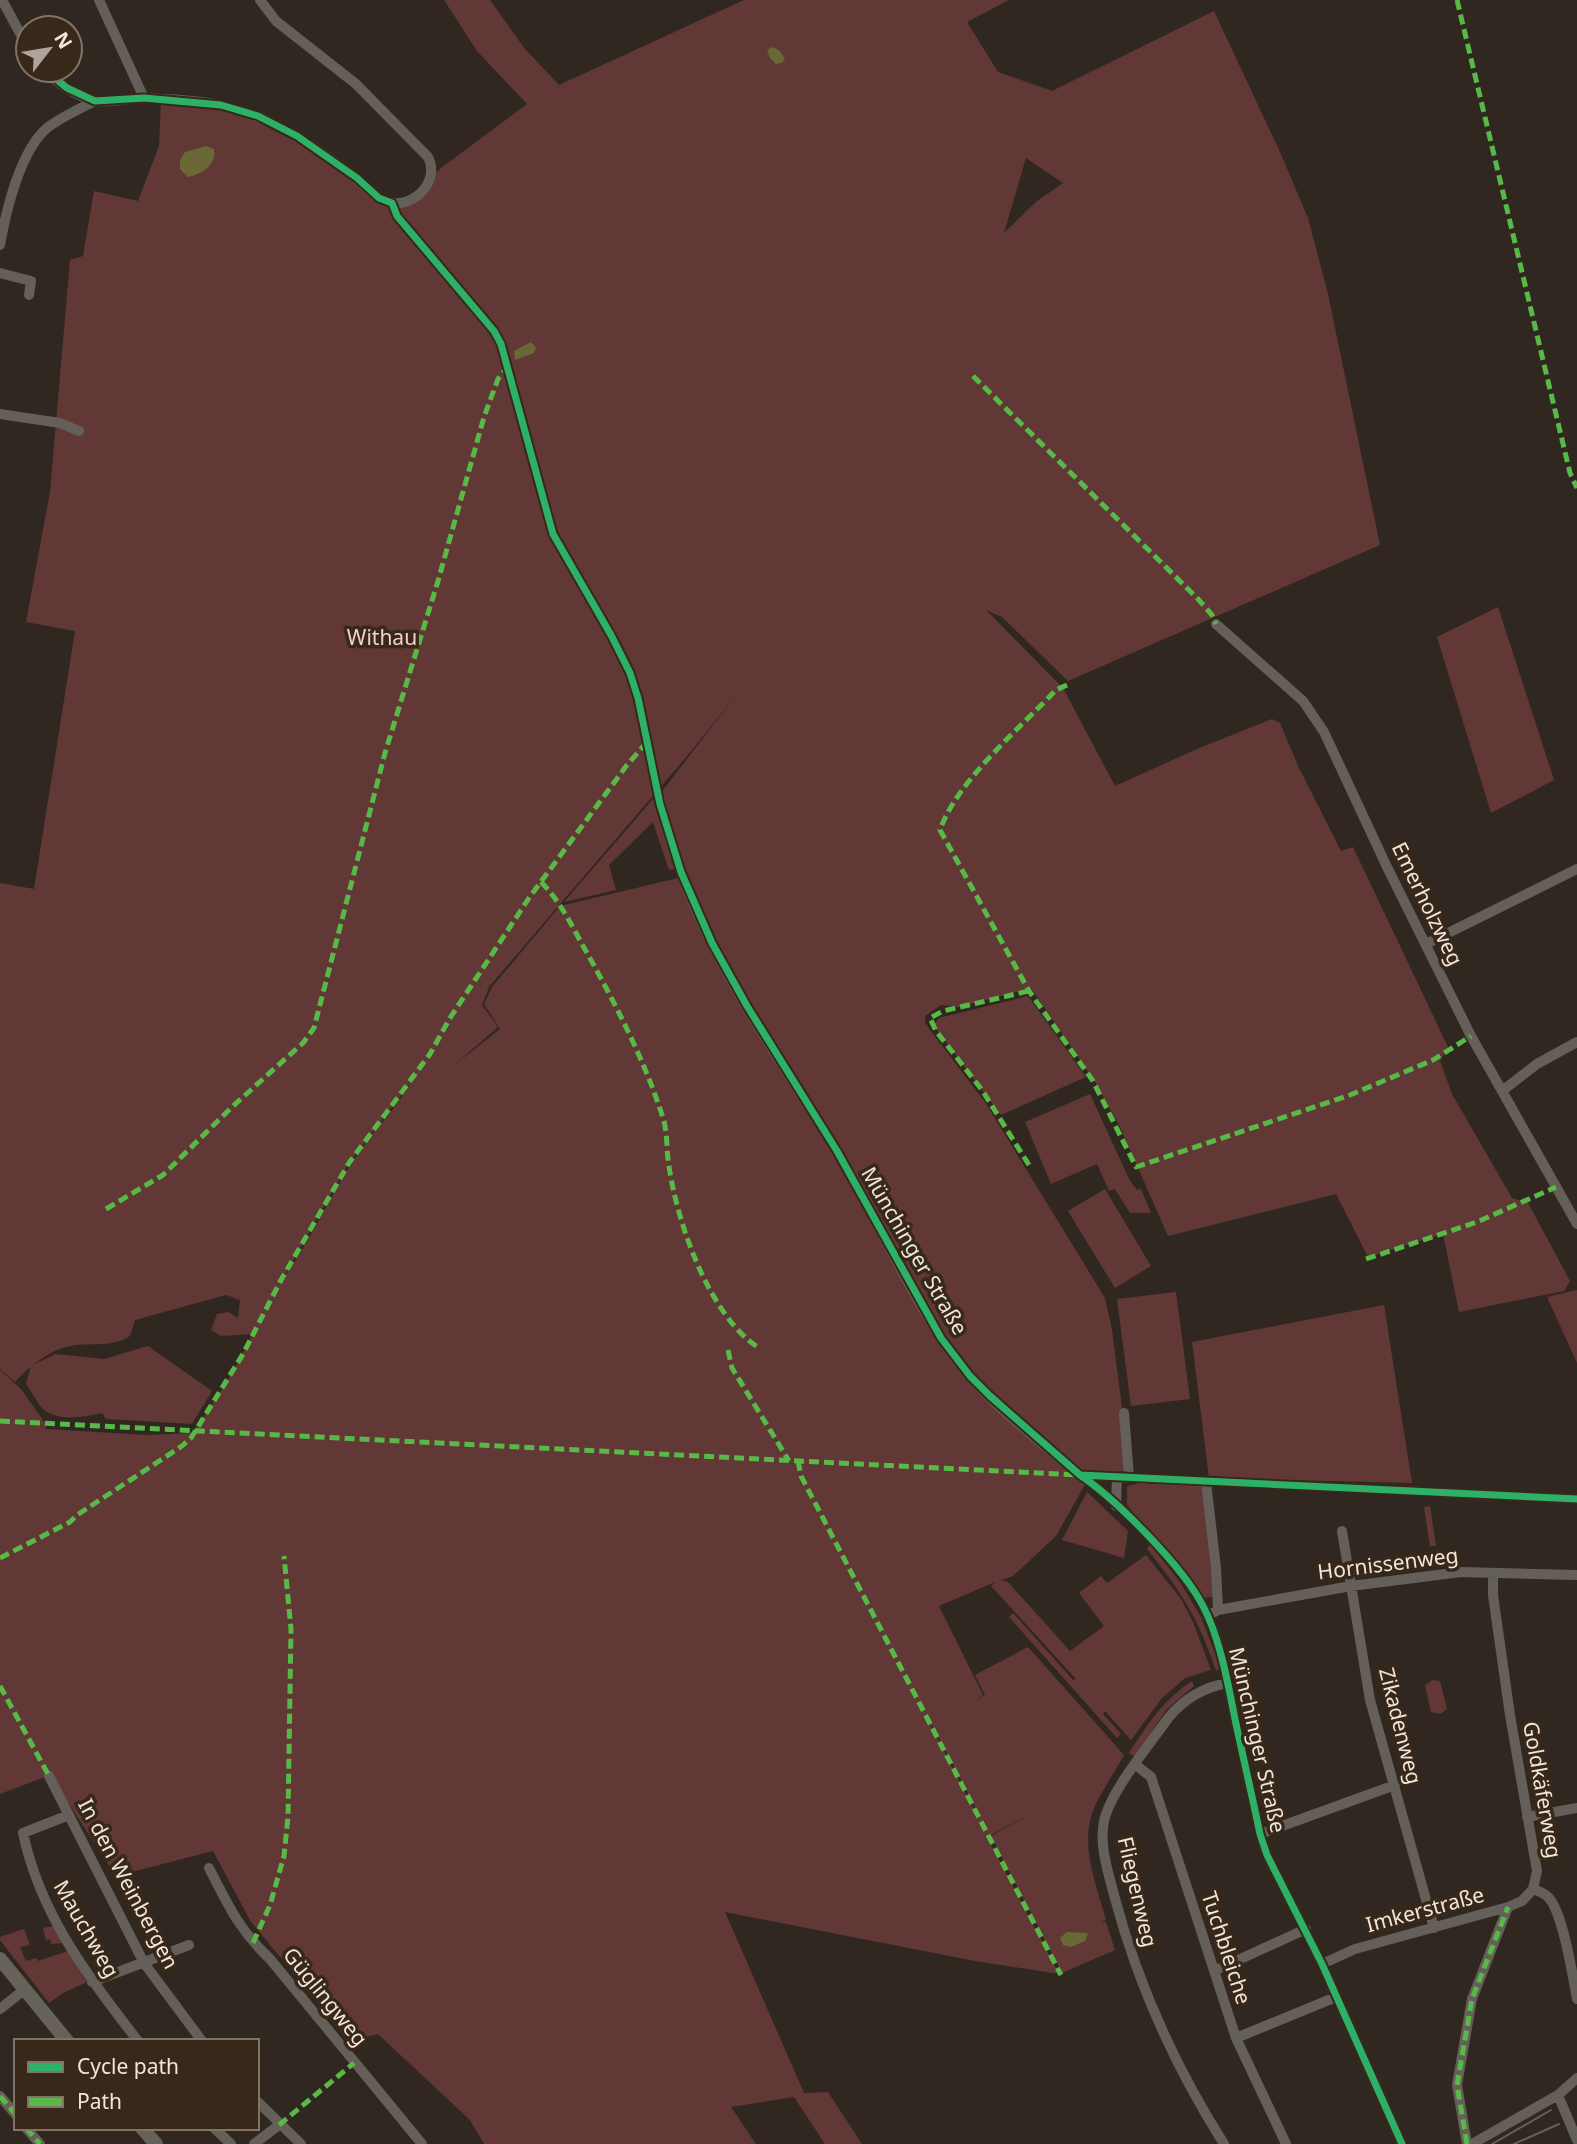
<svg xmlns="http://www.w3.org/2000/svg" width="1577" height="2144" font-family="'Noto Sans',sans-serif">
<rect width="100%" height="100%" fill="#302820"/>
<path fill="#623836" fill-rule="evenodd" d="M444,0H490L525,49L559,85L744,0H1009L967,22L998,72L1052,91L1214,11L1280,152L1308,218L1328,294L1380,545L1068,681L1002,617L986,610L1063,688L1115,786L1197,749L1272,719L1280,723L1299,768L1341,851L1353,847L1448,1047L1440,1061L1452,1094L1512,1198L1528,1203L1570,1281L1564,1291L1459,1312L1443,1234L1368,1257L1336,1194L1168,1236L1120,1127L1094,1080L1031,988L959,1007L941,1005L925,1016V1022L930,1030L985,1102L1105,1298L1112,1330L1124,1423V1471L1117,1472L1083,1470L1086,1483L1056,1536L1013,1576L1001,1580L1008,1582L1070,1651L1104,1626L1079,1593L1101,1576L1107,1583L1146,1555L1181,1599L1193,1622L1211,1670L1185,1678L1162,1698L1131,1740L1105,1711L1103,1714L1121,1734L1117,1738L1009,1617L1013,1613L1073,1680L1076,1679L991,1586L995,1582L939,1606L983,1695L976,1700L985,1695L975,1675L1028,1647L1124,1755C1115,1772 1102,1790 1094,1808C1079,1844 1096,1884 1106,1920L1100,1922H1106L1115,1950L1062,1973L991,1836L1034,1812L987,1837L1059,1974L975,1961L725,1912L804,2093L828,2092L862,2144H825L794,2097L731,2107L756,2144H484L470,2120L378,2034L350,2041L251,1922L213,1851L116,1876L50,1775L0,1794V1370L21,1389L45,1423L46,1429L147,1435L192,1433C215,1401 236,1370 252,1334L221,1336L211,1330L217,1314L228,1312L238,1318L240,1300L226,1295L135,1320L130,1336C112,1348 90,1342 70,1346C49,1350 29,1367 15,1382L0,1369V883L34,889L75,631L26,622L50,492L70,260L83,256L94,191L138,201L159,146L161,100L221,105L278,126L379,198L407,200L441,168L527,104L477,51ZM1026,158L1063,183L1037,201L1004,233ZM737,694L660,794L687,876L560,906L492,987L484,1004L500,1029L452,1067L498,1027L482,1005L489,987L688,755ZM412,1081C395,1111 370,1134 352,1163C327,1202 308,1246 280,1283L349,1163ZM932,1725L979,1814L977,1815L931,1726Z
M1498,607L1554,780L1491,813L1437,637Z
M653,799L674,869L669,870L653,822L609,865L616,890L564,902Z
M1028,996L1086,1077L1001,1115L933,1025L939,1018Z
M1090,1094L1130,1181L1137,1190L1141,1189L1151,1213H1130L1115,1189L1109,1191L1097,1164L1051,1184L1025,1122Z
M1105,1189L1151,1266L1115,1288L1068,1211Z
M1577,1290V1363L1547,1297Z
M1176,1292L1190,1399L1131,1406L1117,1299Z
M1384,1305L1412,1483L1209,1478L1192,1342Z
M148,1346L212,1391L192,1424L106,1419L102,1413C86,1417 55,1422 42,1408C36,1401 31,1391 26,1384L31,1366L55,1354L104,1359Z
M1150,1481L1202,1485L1213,1566L1214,1597L1202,1598L1127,1505V1486Z
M1087,1492L1128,1531L1124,1558L1062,1540Z
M1430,1506L1436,1546H1430L1424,1507Z
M1150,1544L1180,1582L1201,1617L1221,1669L1216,1671C1199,1619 1181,1591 1147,1549Z
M1433,1680L1440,1681L1447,1709L1440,1714L1431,1712L1425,1685Z
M1192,1681L1194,1686L1166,1710L1135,1757L1129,1753C1147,1725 1164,1699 1192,1681Z
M53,1926L63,1943L51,1944L50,1939L46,1941L43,1928Z
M24,1929L30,1945L20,1947L26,1961L36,1958L38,1961L68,1951L87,1982L65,1992L49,2003L0,1940V1937Z"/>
<path fill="#6a6837" d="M773,47L780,51L785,59L782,63L776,64L770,58L767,50Z
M206,146L214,149C217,165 202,174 188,177L180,169V160L185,152Z
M531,342L536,348L534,353L515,360L514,351Z
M1067,1932L1088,1933L1085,1941L1071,1947L1063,1945L1060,1938Z"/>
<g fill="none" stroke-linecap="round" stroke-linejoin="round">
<path stroke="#646059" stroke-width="10" d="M2,0L28,48
M99,0L144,98
M45,70C57,83 77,97 95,101C110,103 128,98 143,98C165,99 203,100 223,106C270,117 308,142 346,170C360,180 372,197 389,202C412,209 441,182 428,157L356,84L276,21L260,0
M0,245C6,211 20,151 47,128C61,117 79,109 95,101
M0,273L31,281L29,295
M0,414L60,423L79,431
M1216,624L1303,701L1324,732L1387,867L1471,1036L1577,1224
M647,742C658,798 671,853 694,905C735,1001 799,1086 851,1175C889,1242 920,1317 970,1376C1001,1413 1043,1443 1080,1475C1117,1500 1183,1567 1203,1606C1220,1638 1228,1684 1235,1719C1243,1757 1252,1795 1260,1834L1267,1855L1322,1964L1402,2144
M1426,944L1577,869
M1502,1091L1537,1064L1577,1042
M1124,1413L1129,1477
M1080,1475L1206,1482L1216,1568L1218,1610
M1116,1506L1117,1476
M1342,1531L1370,1700L1434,1928
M1493,1575V1595L1510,1715L1537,1871L1533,1889C1538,1891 1545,1893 1548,1897C1563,1911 1573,1978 1577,1999
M1207,1616L1218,1610L1351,1586L1461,1572L1577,1575
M1136,1765L1151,1777L1236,2038L1286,2144
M49,1776L144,1963L202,2041
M69,1815L23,1833C40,1914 88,1977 138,2041
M1527,1817L1577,1808
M1260,1834L1395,1785
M209,1868C228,1905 239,1930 270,1959L422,2144
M1322,1964L1355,1949L1508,1907L1522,1901L1533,1889
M1214,1971L1306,1929
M92,1982L189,1945
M0,2009L24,1990
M1236,2038L1336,1997
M1558,2095L1577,2140
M0,2096L16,2115
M257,2101L301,2144
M26,2128L40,2144
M214,2128L231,2144
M254,2144L279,2125
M1224,2144C1174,2065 1138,1986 1114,1895C1108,1871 1099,1846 1104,1821C1111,1790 1150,1744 1169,1717C1185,1698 1204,1687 1228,1683
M1467,2144L1457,2085L1472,1999L1508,1907
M1472,2144L1558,2095L1577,2078"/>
<path stroke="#676259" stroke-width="14" d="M0,1959L67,2041
M142,2128L156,2144"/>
<path stroke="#645f58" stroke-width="2" d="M1492,2144L1551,2110
M1514,2144L1559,2124"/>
<path stroke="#58b947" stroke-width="5" stroke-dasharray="10 5" stroke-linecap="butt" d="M1457,0L1570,473L1577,488
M973,376L1198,599L1212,615L1216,624
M1067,685L1056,690C1020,728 957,781 940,830L1029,991L1093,1081L1136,1167L1350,1095L1433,1060L1471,1036
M541,882C559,900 570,922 582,944C613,999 644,1058 663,1118C668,1133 666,1150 669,1166C677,1222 709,1316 759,1348
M1029,1165L982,1090L936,1031L930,1018L943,1011L1029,991
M106,1209L163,1175L233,1106L303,1043L314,1028L385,753L438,581L484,417L498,379L508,366
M1366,1259L1477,1222L1556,1187
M728,1350L732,1368L789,1461
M0,1421L1080,1475
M798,1461L801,1476L1061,1975
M0,1558L70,1522L77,1515L182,1446L191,1438L243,1354L281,1280L349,1163L430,1054L450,1018L529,898L627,765L647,742L646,738
M0,1686L49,1776
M253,1943L270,1905L284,1856L288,1817L291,1629L284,1556
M0,2096L16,2115
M279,2125L354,2063
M26,2128L40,2144
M1467,2144L1457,2085L1472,1999L1508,1907"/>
<defs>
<path id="cycleway" d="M45,70L67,88L95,101L144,98L221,105L258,116L297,136L357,178L379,198L392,203L397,216L494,331L501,344L553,534L611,635L630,673L638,698L660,804L681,872L712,943L747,1006L837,1151L941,1338L970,1376L990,1396L1080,1475C1117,1500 1183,1567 1203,1606C1220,1638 1228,1684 1235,1719C1243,1757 1252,1795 1260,1834L1267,1855L1322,1964L1402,2144
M1080,1475L1577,1499"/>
</defs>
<use href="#cycleway" stroke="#372819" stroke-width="11"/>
<use href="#cycleway" stroke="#2db169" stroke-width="7"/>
</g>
<g text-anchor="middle" stroke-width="7" stroke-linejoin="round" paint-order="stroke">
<g font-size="21" fill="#f4cfcc" stroke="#372819">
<text x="382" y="645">Withau</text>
</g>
<g font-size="21" fill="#f1e6dd" stroke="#372819">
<text transform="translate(1427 904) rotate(64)" y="7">Emerholzweg</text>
<text transform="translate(914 1251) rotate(60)" y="7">Münchinger Straße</text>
<text transform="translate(1388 1564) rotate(-7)" y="7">Hornissenweg</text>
<text transform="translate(1400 1726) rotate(76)" y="7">Zikadenweg</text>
<text transform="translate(1257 1740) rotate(77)" y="7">Münchinger Straße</text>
<text transform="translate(1542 1790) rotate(80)" y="7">Goldkäferweg</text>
<text transform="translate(128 1884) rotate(62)" y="7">In den Weinbergen</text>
<text transform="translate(1137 1892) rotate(77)" y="7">Fliegenweg</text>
<text transform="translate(1425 1910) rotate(-15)" y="7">Imkerstraße</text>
<text transform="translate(86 1929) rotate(60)" y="7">Mauchweg</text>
<text transform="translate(1226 1948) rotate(72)" y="7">Tuchbleiche</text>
<text transform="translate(325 1997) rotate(51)" y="7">Güglingweg</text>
</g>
</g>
<rect x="14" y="2039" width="245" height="91" fill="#372819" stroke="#817467" stroke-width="2"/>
<rect x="28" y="2062" width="35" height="10" fill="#2db169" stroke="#817467" stroke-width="2"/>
<text x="77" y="2074" font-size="21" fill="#f1e6dd">Cycle path</text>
<rect x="28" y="2097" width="35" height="10" fill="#58b947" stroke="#817467" stroke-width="2"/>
<text x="77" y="2109" font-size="21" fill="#f1e6dd">Path</text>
<g transform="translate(49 49) rotate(59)"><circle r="33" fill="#372819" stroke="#817467" stroke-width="2"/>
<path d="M0-5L12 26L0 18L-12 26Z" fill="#ada49b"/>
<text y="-10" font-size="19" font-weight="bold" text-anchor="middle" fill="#f1e6dd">N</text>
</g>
</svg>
